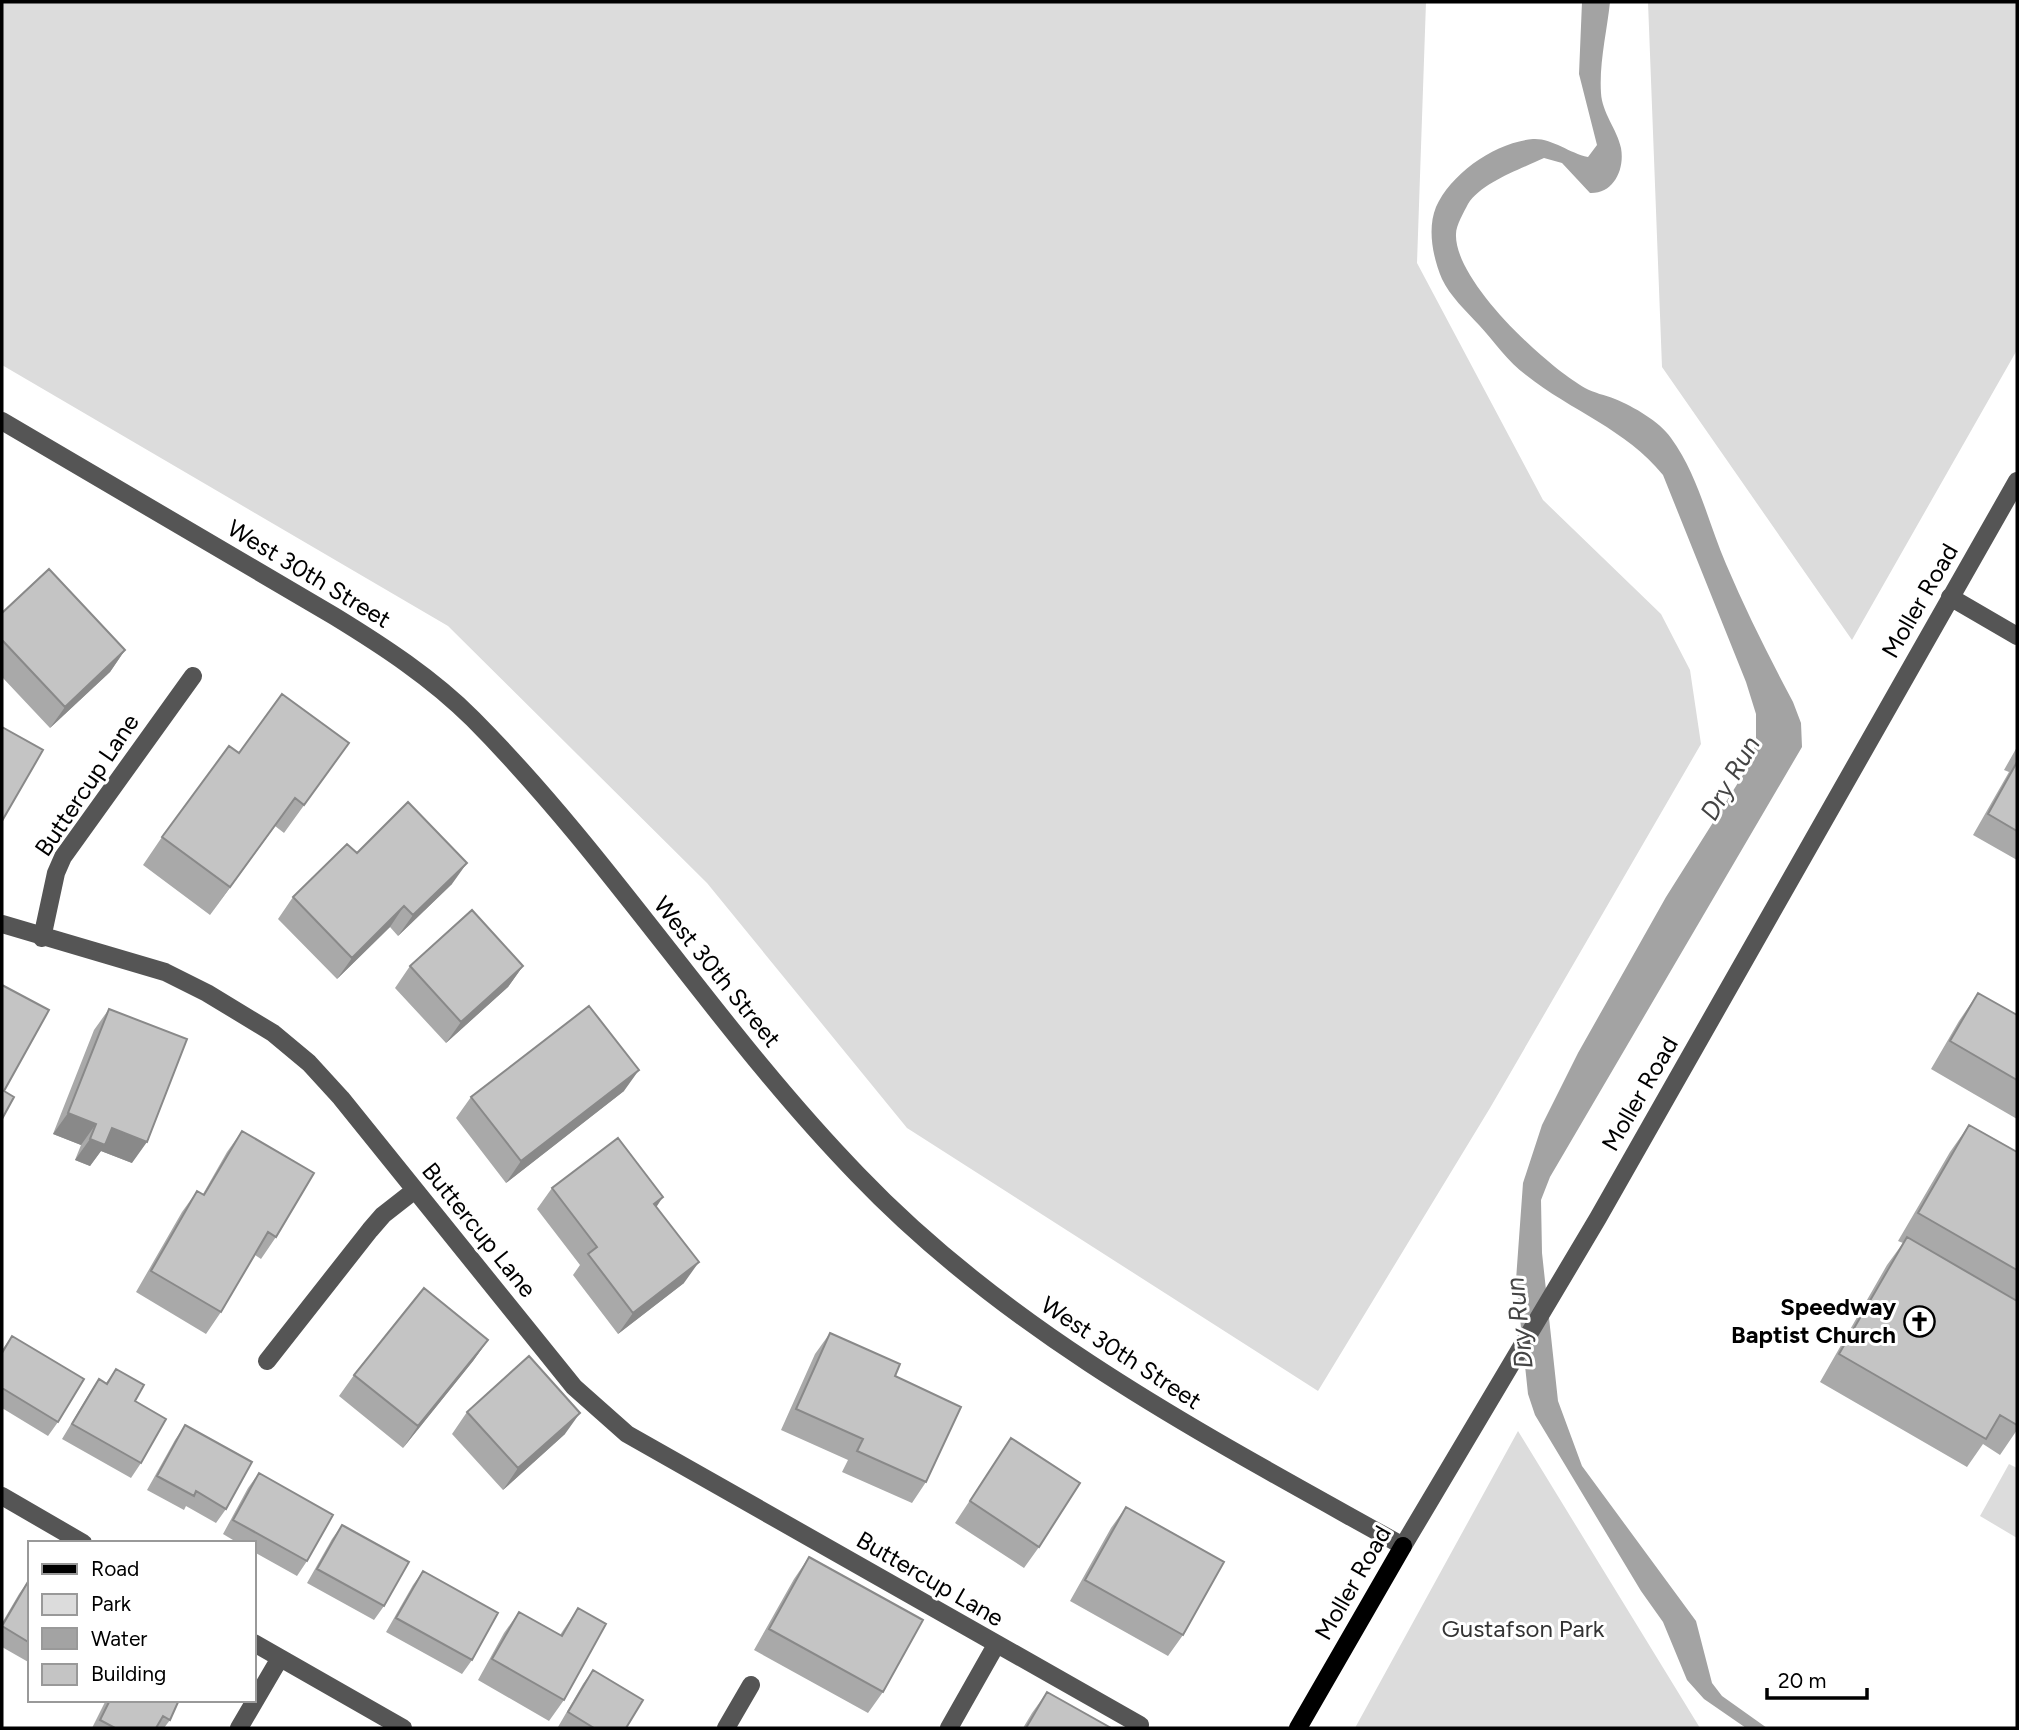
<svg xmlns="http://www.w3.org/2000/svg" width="2019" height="1730" font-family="Figtree,sans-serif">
<rect width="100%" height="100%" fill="#fff"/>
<path fill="#dcdcdc" d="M2,2H1426L1417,263L1543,500L1661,614L1690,670L1701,744L1490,1108L1318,1391L907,1128L707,883L448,626L2,365Z
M1648,2H2017V350L1852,640L1662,367Z
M1518,1431L1700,1728H1355Z
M2009,1464L2017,1468V1538L1980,1516Z"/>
<path fill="#a3a3a3" d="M1582,2H1610C1607,31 1599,63 1601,93C1602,113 1617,129 1621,148C1625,170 1613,194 1590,193L1562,163L1544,158C1521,169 1482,182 1468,204C1464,212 1456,225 1456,234C1454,281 1546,366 1585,388C1594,393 1605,395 1615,399C1634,407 1659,421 1671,438C1698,475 1708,522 1726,564C1746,611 1769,657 1793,702L1801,723L1802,747L1550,1177L1541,1200L1542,1253L1558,1401L1582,1466L1696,1621L1712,1683L1722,1696L1767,1728H1746L1704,1699L1687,1680L1663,1622L1641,1591L1535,1415L1528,1394L1516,1280L1523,1183L1542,1125L1578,1053L1666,897L1748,767L1756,742V714L1746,682L1663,475C1626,429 1571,411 1526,375C1508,362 1494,341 1479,325C1466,311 1450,296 1442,279C1433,258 1427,229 1436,207C1451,173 1496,142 1533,139C1552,138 1569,153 1588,157L1597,145L1579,74Z"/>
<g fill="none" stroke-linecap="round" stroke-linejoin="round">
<path stroke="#555" stroke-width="18" d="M2,421L334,616C383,646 432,678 473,719C613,860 719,1032 858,1175C1012,1336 1210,1438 1403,1546L1598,1218L2017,481
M1950,597L2017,636
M2,924L165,972L207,993L273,1033L309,1063L341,1098L574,1387L627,1434L1140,1725
M42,938L56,873L63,857L193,676
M267,1361L370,1230L383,1215L415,1190
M2,1496L83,1543
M254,1643L403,1728
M239,1728L280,1658
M726,1728L751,1685
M949,1728L996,1645"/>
<path stroke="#000" stroke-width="18" d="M1298,1728L1403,1546"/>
</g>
<path fill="#a9a9a9" d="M2,613L125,650L110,672L50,728L2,677Z
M349,743L284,833L275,826L210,915L143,865L162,837L239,753Z
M2017,747V860L1973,835L2009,772L2004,770Z
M357,853L452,884L398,936L390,927L337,979L278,919L293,897Z
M410,966H523L508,987L446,1043L395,988Z
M1978,993L2017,1015V1119L1931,1069L1959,1021Z
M109,1009L132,1163L101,1151L90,1166L75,1160L81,1145L53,1134L94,1030Z
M624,1091L506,1183L456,1118L471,1097Z
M1969,1125L2017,1152V1430L2000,1455L1983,1444L1967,1467L1820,1382L1887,1265L1903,1243L1898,1241L1950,1152Z
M242,1131L276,1237L261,1259L255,1255L221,1312L206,1334L136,1292L182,1212L197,1191L203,1194L227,1152Z
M552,1188L656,1207L684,1283L618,1334L573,1275L580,1265L537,1209Z
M830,1333L895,1376L926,1482L912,1503L842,1472L848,1460L781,1430L815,1354Z
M12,1336L58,1422L48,1436L2,1408V1350Z
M488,1340L473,1361L403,1448L339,1396L354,1375Z
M116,1369L135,1401L141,1463L131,1478L62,1439L89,1394L99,1379L106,1383Z
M467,1412L565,1434L503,1490L452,1434Z
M185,1425L226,1509L216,1523L186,1506L184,1510L147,1490L175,1440Z
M1011,1438L1039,1547L1024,1568L955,1523Z
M259,1473L307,1561L297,1576L254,1552V1543H238L223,1534L248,1488Z
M1126,1507L1183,1635L1168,1656L1070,1601L1111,1528Z
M342,1525L384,1606L374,1620L307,1583L332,1539Z
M809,1557L883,1692L868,1713L754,1650L794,1579Z
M423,1571L472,1660L462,1674L386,1632L413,1585Z
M29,1580H30V1663L2,1647V1623L19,1594Z
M578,1608L564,1700L549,1721L478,1680L504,1633L519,1612L560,1635Z
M593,1670L626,1728H560L558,1727L583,1684Z
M1047,1692L1111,1728H1023L1032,1713Z
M106,1700H179L170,1720L164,1728H92Z"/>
<path fill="#898989" d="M125,650L110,672L50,728L65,707Z
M295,798L275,826L210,915L230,887Z
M467,863L452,884L398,936L413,915Z
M404,906L390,927L337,979L352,958Z
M523,966L508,987L446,1043L461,1022Z
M639,1070L624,1091L506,1183L521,1161Z
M68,1113L96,1124L81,1145L53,1134Z
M112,1128L147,1142L132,1163L101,1151L90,1166L75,1160L90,1139Z
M663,1197L649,1218L654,1204Z
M699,1262L684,1283L618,1334L633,1313Z
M488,1340L473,1361L403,1448L418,1426Z
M580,1413L565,1434L503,1490L518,1468Z"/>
<path fill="#c4c4c4" stroke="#898989" stroke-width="2" d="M49,569L125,650L65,707L2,640V613Z
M282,694L349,743L304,805L295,798L230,887L162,837L229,746L239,753Z
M2,727L43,750L2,821Z
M2017,762V831L1988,814Z
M408,802L467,863L413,915L404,906L352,958L293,897L347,844L357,853Z
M472,910L523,966L461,1022L410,966Z
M2,985L49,1010L4,1091L14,1097L2,1119Z
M1978,993L2017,1015V1080L1950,1041Z
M589,1006L639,1070L521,1161L471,1097Z
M109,1009L187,1039L147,1142L112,1128L105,1145L90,1139L96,1124L68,1113Z
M1969,1125L2017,1152V1270L1918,1213Z
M242,1131L314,1173L276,1237L268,1232L221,1312L151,1271L197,1191L204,1195Z
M618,1138L663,1197L654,1204L699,1262L633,1313L588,1254L597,1247L552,1188Z
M1907,1237L2017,1301V1425L2000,1415L1986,1439L1839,1354Z
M424,1288L488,1340L418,1426L354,1375Z
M830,1333L900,1364L895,1376L961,1407L926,1482L857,1451L863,1439L796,1409Z
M12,1336L84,1379L58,1422L2,1388V1353Z
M529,1356L580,1413L518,1468L467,1412Z
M116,1369L144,1385L135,1401L166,1419L141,1463L72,1424L99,1379L107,1384Z
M185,1425L252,1462L226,1509L196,1491L194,1496L157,1476Z
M1011,1438L1080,1483L1039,1547L970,1501Z
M259,1473L333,1515L307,1561L233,1520Z
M1126,1507L1224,1562L1183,1635L1085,1580Z
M342,1525L409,1562L384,1606L317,1569Z
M809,1557L923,1620L883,1692L769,1629Z
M423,1571L498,1613L472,1660L396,1618Z
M29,1580H30V1643L2,1626Z
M578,1608L606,1624L564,1700L492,1659L519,1612L562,1636Z
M593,1670L643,1700L626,1728H594L568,1712Z
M1047,1692L1111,1728H1026Z
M110,1700H179L170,1720L163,1716L156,1728H115L100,1720Z"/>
<defs>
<symbol id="church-ring" viewBox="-11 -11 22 22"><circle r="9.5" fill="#fff" stroke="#000" stroke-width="1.5"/><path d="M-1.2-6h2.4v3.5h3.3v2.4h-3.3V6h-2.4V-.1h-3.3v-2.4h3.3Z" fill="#000"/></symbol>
</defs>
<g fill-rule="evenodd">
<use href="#church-ring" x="1902" y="1304" width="35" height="35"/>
</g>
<g text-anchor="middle" stroke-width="6" stroke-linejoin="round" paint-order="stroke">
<g font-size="24" fill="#000" stroke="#fff">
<text transform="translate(309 574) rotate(31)" y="8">West 30th Street</text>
<text transform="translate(1920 601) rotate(-60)" y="8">Moller Road</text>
<text transform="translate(87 785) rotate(-56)" y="8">Buttercup Lane</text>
<text transform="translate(717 972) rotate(51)" y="8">West 30th Street</text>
<text transform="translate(1640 1094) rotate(-60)" y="8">Moller Road</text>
<text transform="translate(479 1230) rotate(51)" y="8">Buttercup Lane</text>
<text transform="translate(1121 1353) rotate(33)" y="8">West 30th Street</text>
<text transform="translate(930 1579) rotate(30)" y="8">Buttercup Lane</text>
<text transform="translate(1353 1583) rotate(-60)" y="8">Moller Road</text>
</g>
<g font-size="24" font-weight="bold" fill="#000" stroke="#fff" text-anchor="end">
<text x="1896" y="1315">Speedway<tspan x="1896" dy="28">Baptist Church</tspan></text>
</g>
<g font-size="24" fill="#333" stroke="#fff">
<text x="1523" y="1637">Gustafson Park</text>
</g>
<g font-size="26" font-style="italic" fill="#444" stroke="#fff">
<text transform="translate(1730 778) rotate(-60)" y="9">Dry Run</text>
<text transform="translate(1519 1323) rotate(-96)" y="9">Dry Run</text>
</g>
</g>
<rect width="2019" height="1730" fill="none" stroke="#000000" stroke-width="7"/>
<rect x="28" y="1541" width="228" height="161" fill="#ffffff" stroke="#999999" stroke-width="2"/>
<rect x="42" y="1564" width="35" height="10" fill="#000000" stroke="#999999" stroke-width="2"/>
<text x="91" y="1576" font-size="21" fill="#000000">Road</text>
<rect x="42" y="1594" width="35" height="21" fill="#dcdcdc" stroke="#999999" stroke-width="2"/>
<text x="91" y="1611" font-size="21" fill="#000000">Park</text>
<rect x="42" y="1628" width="35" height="21" fill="#a3a3a3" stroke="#999999" stroke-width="2"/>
<text x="91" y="1646" font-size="21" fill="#000000">Water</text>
<rect x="42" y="1664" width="35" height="21" fill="#c4c4c4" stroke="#999999" stroke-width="2"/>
<text x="91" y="1681" font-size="21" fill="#000000">Building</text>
<path d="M1767 1688v10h100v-10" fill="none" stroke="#000000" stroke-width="3.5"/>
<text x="1778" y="1688" font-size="21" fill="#000000" stroke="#ffffff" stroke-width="5" paint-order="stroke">20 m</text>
</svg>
